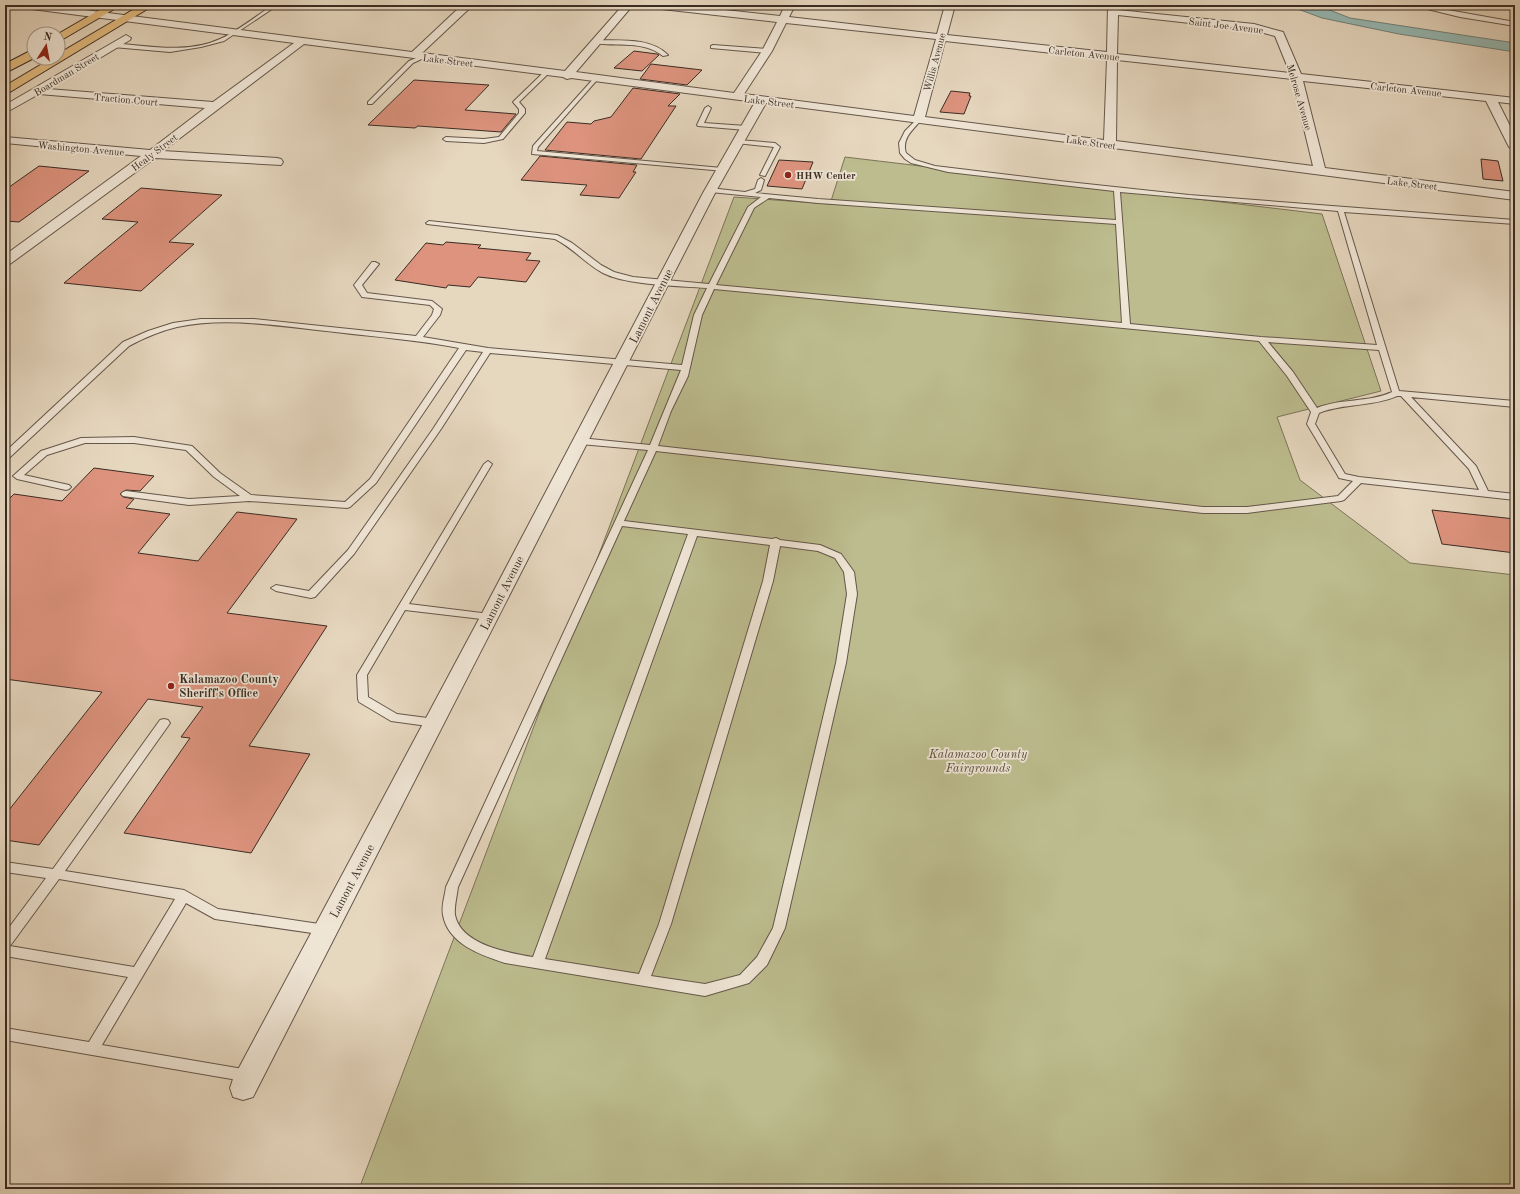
<svg xmlns="http://www.w3.org/2000/svg" width="1520" height="1194" font-family="'Old Standard TT',serif">
<rect width="100%" height="100%" fill="#e6d7bf"/>
<filter id="stains"><feTurbulence type="fractalNoise" baseFrequency=".005" numOctaves="4"/><feColorMatrix values="0 0 0 0 .2 0 0 0 0 .09 0 0 0 0 .02 0 0 0 .5 -.17"/></filter>
<radialGradient id="worn" r=".72"><stop offset=".6" stop-color="#630" stop-opacity="0"/><stop offset="1" stop-color="#630" stop-opacity=".3"/></radialGradient>
<path fill="#bcbc8e" stroke="#7b7458" d="M845,157L1322,214L1381,391L1277,417L1300,480L1410,563L1515,575V1189H359L734,197L830,204Z"/>
<path fill="#96b9b4" stroke="#71817a" d="M1287,5H1317L1350,18L1515,43V52L1399,34L1322,18Z"/>
<path fill="#dd937e" stroke="#3a2c23" d="M634,51L657,54L659,55L642,71L614,68Z
M651,64L702,70L687,85L640,79Z
M414,80L489,85L465,110L516,114L501,132L418,126L415,128L368,125Z
M633,88L680,94L668,106H676L641,159L545,150L567,122L591,124L594,121L611,117Z
M951,91L970,93L969,96H971L964,114L940,112Z
M540,156L637,165L633,172H636L619,198L580,195L587,185L521,180Z
M1481,159L1498,161L1503,181L1483,179Z
M779,160L813,162L802,189L767,186Z
M39,166L89,171L19,222L5,221V190Z
M141,188L222,195L169,242L194,244L141,291L64,283L138,222L102,219Z
M446,242L481,245L478,248L531,253L526,260L540,261L526,282L478,277L470,287L448,285L446,288L395,280L426,243L443,245Z
M94,468L154,476L140,491L126,490L120,494L123,497L134,499L126,508L170,514L138,553L198,561L237,512L297,519L227,613L327,626L249,746L310,754L251,853L124,833L190,738L181,737L203,707L148,699L39,845L5,840V815L102,692L5,679V503L14,494L62,501Z
M1432,510L1515,519V553L1442,544Z"/>
<g fill="none" stroke-linecap="round" stroke-linejoin="round">
<defs>
<path id="service" d="M58,5H64L56,10H52V8Z
M273,5H278L224,41L201,47L170,52L113,47L110,45L113,43C147,46 188,54 220,39C238,31 256,16 273,5Z
M293,5H306V6L304,7Z
M1411,5H1420L1515,22V26L1460,17Z
M596,40C619,41 651,37 668,55L663,56C643,40 618,47 594,43V41Z
M713,45L767,49L770,51L767,53L711,48V46Z
M421,56L426,57L413,63L372,104H368V102L409,61Z
M544,72L549,73L519,102L525,109V113L503,139L484,143L446,141L443,139L446,137L484,139L499,137L519,113V109L513,102L514,101Z
M595,77L597,78V80L538,147L537,151L722,168L725,170L724,171L532,154L533,146Z
M708,106L711,108L704,123L746,126L749,128L746,130L698,126L697,125L705,108Z
M919,117L922,119C914,129 901,138 906,153L915,160L935,166L1059,181L1189,195L1515,220V224L1344,212L1399,391L1515,401V407L1411,397L1476,466L1488,491L1515,494V500L1361,483L1344,500L1341,501L1247,513H1203L656,451L624,521L772,539L776,538L780,540L820,545L841,554L854,572L857,594L846,663L785,928L767,965L749,983L705,996L505,963C481,955 448,944 443,915C441,906 445,896 446,887L648,450L580,444L576,441L580,438L650,445L681,370L490,353L441,429L354,554L315,597L311,598L276,591L271,588L276,585L309,591L348,550L433,429L483,352L466,350L376,483L350,507L347,508L249,501L189,505L123,496L121,494L123,492L126,491L189,499L240,496L214,477L186,450L134,443H85L47,455L24,475L69,485L71,487L69,489L66,490L17,479L13,476L41,451L81,438L134,437L192,446L220,473L251,495L345,502L370,479L459,348C418,340 377,337 335,332C283,327 229,316 177,327C160,331 144,338 129,346L8,459L5,460V452L123,342L148,331L173,323L201,319H254L416,336L432,315L434,309L430,305L362,297L354,285L372,262H375L379,264L362,285L367,293L432,301L442,309L440,315L423,337L488,348L682,365L694,315L707,288C680,286 626,285 603,273C586,264 573,248 555,239L427,224L426,223L429,221L557,235L572,243L601,265L614,272L633,277L709,284L748,207L761,197L710,192L707,190L710,188L745,192L755,189L758,180L761,178L764,180L761,190L755,193L818,199L1116,220L1114,191L948,172L911,163L905,159L900,153L899,143L905,131ZM1120,192L1338,211L1377,345L1261,337L1130,324ZM769,198L818,203L1116,224L1122,323L716,285L754,208ZM714,289L1259,341L1287,376L1311,412L1307,424L1338,476L1339,478L1353,481L1338,496L1247,507H1203L658,446L671,411L688,376L702,315ZM1268,342L1379,350L1392,392C1368,403 1341,398 1317,408L1293,372ZM1397,396H1401L1469,469L1479,490L1359,477L1345,474L1315,424L1319,413C1344,403 1372,407 1397,396ZM622,526L688,534L533,957C509,953 461,945 455,915C454,906 457,896 458,887ZM697,536L770,545L763,581L659,924L639,974L545,959ZM780,546L818,551L835,558L844,572L847,594L836,663L773,928L757,957L740,975L705,984L651,976L671,924L773,581Z
M738,140L775,143L780,147L765,176L760,175L774,147L736,143V141Z
M488,461L492,464L409,604L490,614L495,617L490,620L405,610L367,675L368,697L397,714L435,719L439,720L441,723L439,726L435,727L391,721L359,702L358,699L357,675L484,464Z
M164,719L168,720L170,723L168,726L65,871L184,890L218,909L326,925L331,926L332,930L331,934L326,935L215,919L186,903L102,1045L249,1070L254,1071L256,1076L254,1081L249,1082L5,1040V1028L89,1042L128,977L5,956V933L46,878L5,872V862L53,869L160,720ZM59,879L175,899L134,967L10,946Z"/>
<path id="minor" d="M19,5H46L412,52L462,5H473L422,53L565,71L623,5H633L576,72L734,93L762,51L777,22L653,8L648,5H679L780,16L785,5H795L789,17L937,34L945,5H955L947,35L1107,52L1108,5H1118V10L1254,24L1283,32L1301,74L1515,98V104L1498,102L1515,136V151L1509,147L1486,101L1303,81L1325,168L1515,192V200L766,103L715,193L253,1097L243,1100L233,1097L230,1088L233,1079L480,617L703,193L755,102L571,78L567,79L563,77L304,44L163,151L277,158L281,159L283,162L281,165L155,158L10,264L5,265V255L141,156L5,143V137L150,150L205,108L39,94L5,113V105L126,35L131,38L130,40L48,89L213,102L294,43L24,8ZM1118,15L1253,30L1275,36L1290,73L1117,54ZM786,23L936,39L914,116L744,94L772,51ZM945,41L1107,59L1104,140L925,117ZM1117,60L1292,79L1313,166L1116,141Z"/>
<path id="trunk" d="M108,5H121L58,42V34Z
M141,5H154L5,95V86L52,58H58V54Z
M34,49V58L5,73V64Z"/>
</defs>
<use href="#service" stroke="#65574a" stroke-width="2"/>
<use href="#minor" stroke="#65574a" stroke-width="2"/>
<use href="#trunk" stroke="#3a2c23" stroke-width="2"/>
<use href="#service" fill="#efe5d5" fill-rule="evenodd"/>
<use href="#minor" fill="#efe5d5" fill-rule="evenodd"/>
<use href="#trunk" fill="#e3bc80" fill-rule="evenodd"/>
</g>
<g fill="#8f2418" stroke="#efe5d5" stroke-width="1.5">
<circle cx="788" cy="175" r="4"/>
<circle cx="171" cy="686" r="4"/>
</g>
<g text-anchor="middle" stroke-width="3.5" stroke-linejoin="round" paint-order="stroke">
<g font-size="10" fill="#3a2c23" stroke="#efe5d5">
<text transform="translate(1226 25) rotate(7)" y="4">Saint Joe Avenue</text>
<text transform="translate(1084 53) rotate(6)" y="4">Carleton Avenue</text>
<text transform="translate(448 60) rotate(7)" y="4">Lake Street</text>
<text transform="translate(934 62) rotate(-75)" y="4">Willis Avenue</text>
<text transform="translate(66 74) rotate(-31)" y="4">Boardman Street</text>
<text transform="translate(1406 89) rotate(6)" y="4">Carleton Avenue</text>
<text transform="translate(1300 97) rotate(74)" y="4">Melrose Avenue</text>
<text transform="translate(126 99) rotate(5)" y="4">Traction Court</text>
<text transform="translate(769 101) rotate(7)" y="4">Lake Street</text>
<text transform="translate(1091 142) rotate(8)" y="4">Lake Street</text>
<text transform="translate(81 148) rotate(5)" y="4">Washington Avenue</text>
<text transform="translate(154 152) rotate(-37)" y="4">Healy Street</text>
<text transform="translate(1412 183) rotate(7)" y="4">Lake Street</text>
</g>
<g font-size="10" font-weight="bold" fill="#3a2c23" stroke="#efe5d5" text-anchor="start">
<text x="796" y="179">HHW Center</text>
</g>
<g font-size="12" fill="#3a2c23" stroke="#efe5d5">
<text transform="translate(651 306) rotate(-63)" y="4">Lamont Avenue</text>
<text transform="translate(502 593) rotate(-63)" y="4">Lamont Avenue</text>
<text transform="translate(352 881) rotate(-62)" y="4">Lamont Avenue</text>
</g>
<g font-size="12" font-weight="bold" fill="#3a2c23" stroke="#efe5d5" text-anchor="start">
<text x="179" y="683">Kalamazoo County<tspan x="179" dy="14">Sheriff's Office</tspan></text>
</g>
<g font-size="12" font-style="italic" fill="#544938" stroke="#efe5d5">
<text x="978" y="758">Kalamazoo County<tspan x="978" dy="14">Fairgrounds</tspan></text>
</g>
</g>
<rect width="1520" height="1194" fill="none" stroke="#e6d7bf" stroke-width="20"/>
<rect x="6" y="6" width="1508" height="1182" fill="none" stroke="#3a2c23" stroke-width="2"/>
<rect x="10" y="10" width="1500" height="1174" fill="none" stroke="#3a2c23"/>
<g transform="translate(46 46) rotate(11)"><circle r="19" fill="#efe5d5" stroke="#a79b8e"/>
<path d="M0-3L7 15L0 10L-7 15Z" fill="#8f2418"/>
<text y="-6" font-size="11" font-weight="bold" text-anchor="middle" fill="#3a2c23">N</text>
</g>
<rect width="100%" height="100%" filter="url(#stains)"/>
<rect width="100%" height="100%" fill="url(#worn)"/>
</svg>
